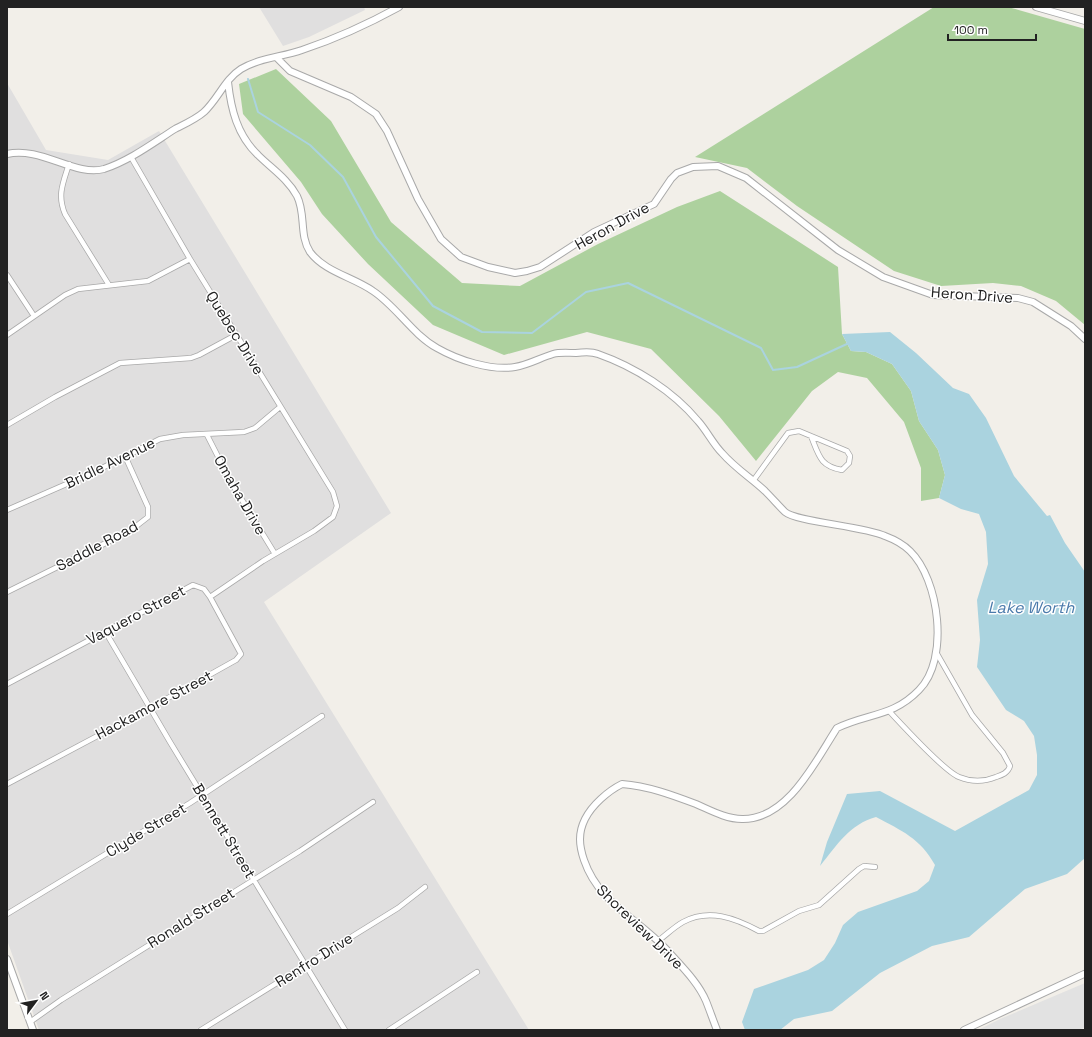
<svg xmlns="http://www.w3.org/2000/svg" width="1092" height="1037" font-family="'Space Grotesk',sans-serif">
<rect width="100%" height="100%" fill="#f2efe9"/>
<path fill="#e0dfdf" d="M259,7H364L365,10L309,37L283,46Z
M7,83L46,150L108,160L159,131L391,513L264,602L529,1030H39L7,940Z"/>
<path fill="#add19e" d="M934,7H1008L1085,29V325L1056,301L1021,286L993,283L941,286L894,271L797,206L747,168L695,157Z
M276,69L331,121L391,222L462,283L520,286L598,244L677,207L720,191L838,267L842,334L851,351L866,352L892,364L911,391L919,421L938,450L945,475L939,498L921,501V468L904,422L867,378L838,372L812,391L756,461L719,416L651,349L587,332L504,355L433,325L368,264L322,214L301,182L243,114L239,84Z"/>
<path fill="#e2e2e2" d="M1085,983V1027L1079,1030H978L1000,1019Z"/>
<path fill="#aad3df" d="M890,332L916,353L953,388L969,394L986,418L1014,476L1047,516L1050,515L1065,543L1085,572V858L1067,874L1025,889L969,937L932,946L880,973L832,1011L794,1019L780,1030H745L742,1022L754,989L808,970L824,960L835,943L843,925L858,912L917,891L929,881L935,865C920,838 902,831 876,817C850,824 837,845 820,866L827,842L847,794L880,791L955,831L1029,790L1037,775V755L1034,736L1024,721L1006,710L977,667L980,640L977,600L988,564L986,532L979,514L961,509L939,498L945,475L938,450L919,421L911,391L892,364L866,352L851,351L842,334Z"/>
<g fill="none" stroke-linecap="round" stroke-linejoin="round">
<path stroke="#aad3df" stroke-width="2" d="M248,79L258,112L310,145L343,177L376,237L433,306L482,332L532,333L586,292L628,283L761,348L773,370L797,367L849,343"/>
<defs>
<path id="minor" d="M131,157L190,259L333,492L337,506L333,517L314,531L263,561L210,597
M69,164C63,183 57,195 65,214L109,285
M7,275L34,316
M7,335L65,295L78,289L148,281L190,259
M7,425L55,397L120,363L191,358L199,355L236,335
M207,435L231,482L275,554
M753,481L788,433L799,431L847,451L850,456L849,463L842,470C820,466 819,456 811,436
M7,510L94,472L160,439L183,435L244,432L255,428L280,407
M7,592L130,531L148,517V507L125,456
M105,631L170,742L345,1030
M7,684L193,585L204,589L210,597L241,654L236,660L150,708L7,784
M889,711C903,726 944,771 959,777C971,782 984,782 996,777C1002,775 1008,773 1010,766L1003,753L972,715L936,652
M7,914L190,803L322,716
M658,941C666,935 674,927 683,922C709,908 735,918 759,931H763L799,911L819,905L859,869L864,866L875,867
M30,1022L61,1000L300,851L373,802
M201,1030L398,908L425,887
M389,1030L477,972"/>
<path id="tertiary" d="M1036,7L1085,21
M277,58L290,71L351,97L376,114L387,131L418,199L441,239L461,257L488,267L515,273L527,271L540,267L594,232L654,204L671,179L677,173L693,167L718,166L746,178L838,250L883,277L933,295L1018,298L1033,302L1071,326L1085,339
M228,82C231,109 237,135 258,155C271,168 288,179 297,196C306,214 299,235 310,252C325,272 353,277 373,291C397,307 412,334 437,348C458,360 491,371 515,367C528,365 540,358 553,354C560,352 568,353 576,353C583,352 591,351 598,354C635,367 673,391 698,421C707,431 713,444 722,453C735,468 751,478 765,491C772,498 778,505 785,512C797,522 863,526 885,536C893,539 904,545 910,551C939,579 950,659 919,690C893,717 868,713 837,728C816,760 788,820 742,819C726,819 710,810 696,804C672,795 648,786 622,784C608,791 592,805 585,819C578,833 579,845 584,860C599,904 638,918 667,950C681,966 698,982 706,1001C710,1011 713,1020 717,1030
M7,154C41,146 75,177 104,169C129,161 153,143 175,129C185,124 196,119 204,112C218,99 225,79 241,69C259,58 282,57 302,50C335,39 368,24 399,7
M7,959L33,1030
M964,1030L1084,974"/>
</defs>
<use href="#minor" stroke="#a9a9a9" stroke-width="6"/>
<use href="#tertiary" stroke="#a9a9a9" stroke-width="8"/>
<use href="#minor" stroke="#fff" stroke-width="4.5"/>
<use href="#tertiary" stroke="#fff" stroke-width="6"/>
</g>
<g text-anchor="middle" stroke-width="3" stroke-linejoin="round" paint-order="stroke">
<g font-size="15" fill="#222" stroke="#fff">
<text transform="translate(612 226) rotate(-29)" y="5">Heron Drive</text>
<text transform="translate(972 295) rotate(4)" y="5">Heron Drive</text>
<text transform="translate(235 333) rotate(58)" y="5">Quebec Drive</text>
<text transform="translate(110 463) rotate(-26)" y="5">Bridle Avenue</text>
<text transform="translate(240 495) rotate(60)" y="5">Omaha Drive</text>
<text transform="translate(97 546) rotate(-28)" y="5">Saddle Road</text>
<text transform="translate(136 615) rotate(-28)" y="5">Vaquero Street</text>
<text transform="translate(154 705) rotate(-28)" y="5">Hackamore Street</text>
<text transform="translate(146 830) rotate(-31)" y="5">Clyde Street</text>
<text transform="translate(224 831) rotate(59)" y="5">Bennett Street</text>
<text transform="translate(191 918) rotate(-32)" y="5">Ronald Street</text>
<text transform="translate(640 927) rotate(44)" y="5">Shoreview Drive</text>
<text transform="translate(314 960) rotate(-32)" y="5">Renfro Drive</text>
</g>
<g font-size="16" font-style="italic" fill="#4a7aab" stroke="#fff">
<text x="1031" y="613">Lake Worth</text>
</g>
</g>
<rect width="1092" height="1037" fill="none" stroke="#222222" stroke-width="16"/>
<g transform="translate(36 1001) rotate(58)" stroke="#ffffff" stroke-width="3" paint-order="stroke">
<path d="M0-3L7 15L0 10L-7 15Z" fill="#222222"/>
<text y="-6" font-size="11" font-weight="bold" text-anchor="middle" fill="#222222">N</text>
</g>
<path d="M948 34v6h88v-6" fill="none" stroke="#222222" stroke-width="2"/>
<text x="954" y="34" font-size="12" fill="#222222" stroke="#ffffff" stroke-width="3" paint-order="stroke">100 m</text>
</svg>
